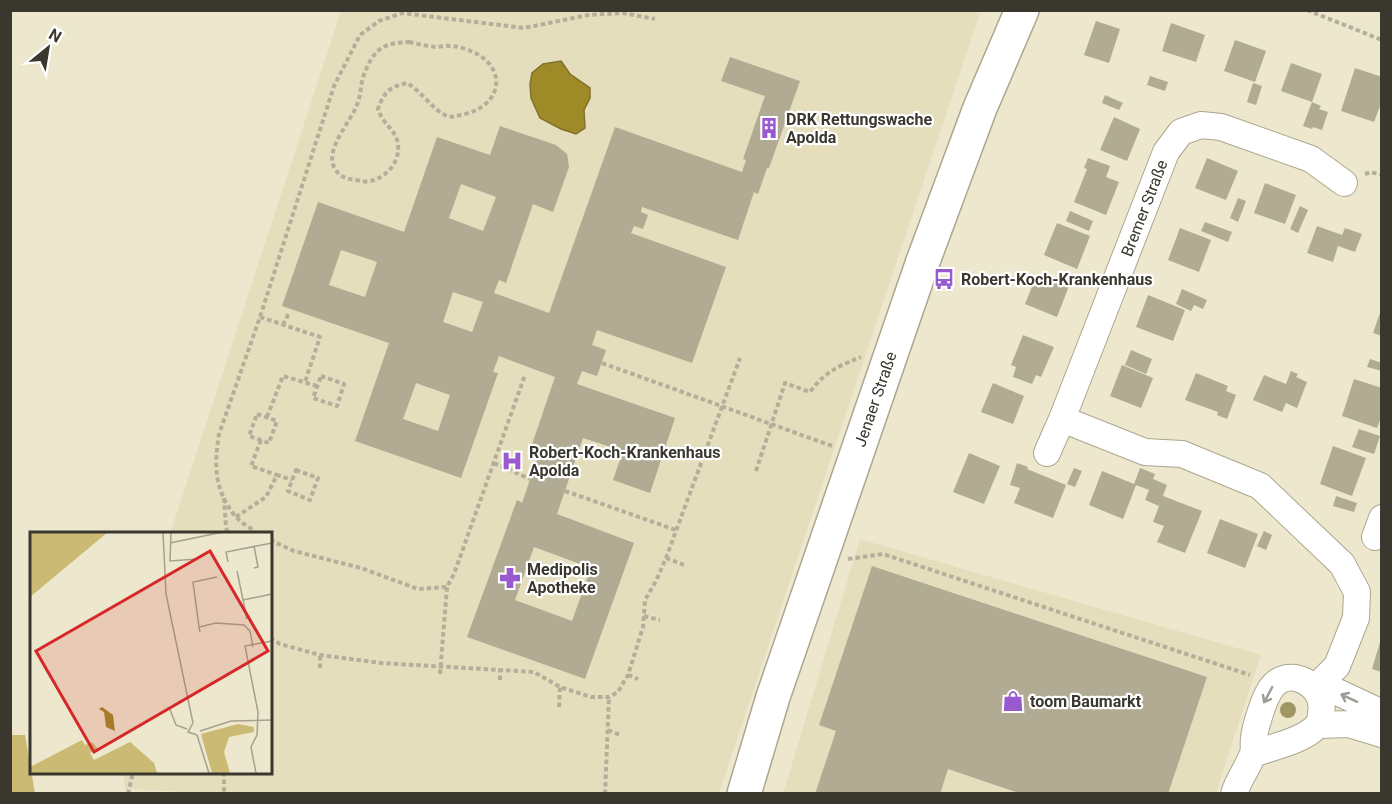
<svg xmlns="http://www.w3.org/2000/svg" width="1392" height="804" font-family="Roboto,sans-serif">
<rect width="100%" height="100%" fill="#ede7ce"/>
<path fill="#e5debc" d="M931,10L980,13L719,793H203L125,789L123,773L270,772V534H170L341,11Z
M860,539L1261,655L1216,793L783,794Z"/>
<path fill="#caba73" d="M10,735H25L35,793H11Z"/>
<path fill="#9f8a28" stroke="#81712a" stroke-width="1.5" d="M561,61L570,74L590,88V98L584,110L585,128L576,134L561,129L540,118L531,98L530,84L532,73L543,64Z"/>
<path fill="#b0ab92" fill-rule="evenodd" d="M1096,21L1120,29L1109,63L1084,55Z
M1171,23L1205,35L1196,62L1162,51Z
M1235,40L1266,51L1255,82L1224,71Z
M730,57L800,81L769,168H767L758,194L754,192L738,240L642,207L641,212L648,215L643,229L634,226L631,233L726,267L692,363L597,330L592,345L606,350L597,376L582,371L577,384L675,418L650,493L613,480L623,451L583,438L557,514L634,543L585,679L467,637L517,500L522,503L538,456L529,453L555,377L499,356L493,372L498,373L461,478L355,441L389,343L282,306L318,202L404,232L437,137L490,155L500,126L556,145L567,154L568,159L569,167L553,212L533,204L506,283L499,280L494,293L549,313L615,127L742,172L746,160L743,159L765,96L721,81ZM461,184L496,197L483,231L449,218ZM341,250L377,262L365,297L329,285ZM453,292L483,302L472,332L443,322ZM416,383L450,395L438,431L403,419ZM534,547L591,568L572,621L515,600Z
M1291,63L1322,74L1312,102L1281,91Z
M1355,68L1382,77V101L1374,122L1341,111Z
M1150,76L1168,82L1165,91L1147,85Z
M1253,83L1262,86L1256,105L1247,102Z
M1105,95L1123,103L1119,110L1102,103Z
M1312,102L1321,106L1319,109L1328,112L1322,130L1313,127L1312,129L1303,126Z
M1114,117L1140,129L1127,161L1100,150Z
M1088,158L1110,166L1106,177L1119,182L1106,215L1074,202L1087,169L1084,168Z
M1207,158L1238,171L1226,200L1195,188Z
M1265,183L1296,195L1285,224L1254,213Z
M1238,198L1246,201L1238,222L1230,218Z
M1300,206L1308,210L1298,233L1290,229Z
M1070,211L1093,221L1089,231L1066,221Z
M1205,222L1232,232L1228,242L1201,231Z
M1057,223L1090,236L1077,269L1044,255Z
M1317,226L1342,235L1345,228L1362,234L1355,252L1338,246L1333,262L1307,253Z
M1180,228L1211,240L1199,272L1168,260Z
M1037,274L1069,286L1057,317L1025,304Z
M1182,289L1207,300L1203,309L1194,305L1191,311L1176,304Z
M1148,295L1185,310L1173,341L1136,327Z
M1381,310H1382V336L1373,333Z
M1023,335L1054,347L1041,377L1036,375L1032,384L1013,377L1016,367L1011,365Z
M1131,350L1152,359L1146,374L1125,365Z
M1370,359L1382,363V371L1367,367Z
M1122,365L1153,378L1141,408L1110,396Z
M1291,371L1298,374L1296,377L1307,382L1297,408L1286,403L1282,412L1253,400L1264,375L1286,384Z
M1196,373L1228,386L1226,391L1236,395L1227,419L1217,415L1218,412L1185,400Z
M1354,379L1382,388V415L1377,428L1342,416Z
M993,383L1024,396L1013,424L981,412Z
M1359,429L1380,436L1374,454L1352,447Z
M1333,446L1366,458L1352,496L1320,484Z
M969,453L1000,466L984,504L953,492Z
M1017,463L1028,467L1027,469L1066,485L1053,518L1014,503L1020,488L1010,485Z
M1074,468L1082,471L1075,487L1067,484Z
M1140,468L1155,474L1153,479L1167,485L1163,496L1202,511L1185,553L1157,542L1164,526L1153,522L1159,506L1145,500L1149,490L1136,485L1123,519L1089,505L1102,471L1134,484Z
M1336,496L1357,503L1354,512L1333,506Z
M1220,519L1258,534L1245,568L1207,553Z
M1264,531L1272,535L1266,550L1257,546Z
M872,566L1207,677L1168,794H1022L948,769L940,794H815L836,731L819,725Z
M1381,639H1382V672L1372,669Z"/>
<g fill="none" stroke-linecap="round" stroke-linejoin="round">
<defs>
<path id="minor" d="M1062,419L1166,152L1181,132L1201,125L1221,127L1311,159L1344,183
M1047,453L1062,419L1145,452L1182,454L1260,486L1342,564L1357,592L1356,618L1337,666L1315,688
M1375,537L1382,518
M1315,688L1335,691L1382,713
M1318,725L1349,724L1382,734
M1234,794C1238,780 1247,769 1252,756C1255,750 1253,744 1254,738C1255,727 1264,699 1270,690C1287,663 1327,685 1321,713C1321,717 1320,722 1317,726C1303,741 1272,747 1253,754"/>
<path id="secondary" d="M744,794L773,697L922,264L980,108L1022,10"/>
</defs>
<use href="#minor" stroke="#aca68e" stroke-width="28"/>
<use href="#secondary" stroke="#aca68e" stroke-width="36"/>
<path stroke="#b4af9b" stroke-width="4" stroke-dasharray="4.5 3" stroke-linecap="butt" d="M1307,10L1382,40
M409,42C418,44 427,46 436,47C441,47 446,45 450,46C458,46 466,49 473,52C508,68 502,105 465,114C459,115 453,118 447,116C434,111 421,91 407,83C389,87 384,92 378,109C380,112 380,115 382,118C388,127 397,133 398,145C400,161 387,178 370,181C366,182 361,181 356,180C347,179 339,177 334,167C325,149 351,121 357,105C361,96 360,87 363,78C365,70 370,60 375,54C384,43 396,43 409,42Z
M1365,174L1371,172L1382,175
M260,317L320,337L305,382
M283,325L289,313
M602,363L832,446
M321,376L344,384L337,406L313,398Z
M257,414L277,421L269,443L249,436Z
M267,417L283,376L317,386
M261,440L251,466L277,475
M494,463L530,479
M296,470L318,478L310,500L288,491Z
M756,471L785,383L810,392C825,372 838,366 861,357
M565,491L676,530
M224,498L226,527L228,534
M236,517L266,497L277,475L292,480
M258,534C251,528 241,523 235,516C214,489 214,466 219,434L260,317L334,86L360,35L379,21L402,13L524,28L588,15L623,13L655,19
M270,540L294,551L361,568L418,589L447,587L454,574L525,375
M666,558L684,565
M848,559L883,554L1250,675
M644,616L660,620
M270,638L280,644L320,655L381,663L534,672L560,687L591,697H609L618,692L628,675L643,627L645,600L656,581L666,558L740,358
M320,668V655
M440,674L447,587
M628,675L638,679
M500,680V669
M559,707L560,687
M608,730L620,735
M224,772V794
M128,794L133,772
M605,794L609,697"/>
<use href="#minor" stroke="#fff" stroke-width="26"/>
<use href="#secondary" stroke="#fff" stroke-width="33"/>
</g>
<circle fill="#a09661" cx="1288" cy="710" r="8"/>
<defs><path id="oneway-shaft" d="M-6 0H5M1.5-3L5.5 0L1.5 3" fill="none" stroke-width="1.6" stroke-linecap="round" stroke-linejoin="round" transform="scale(1.5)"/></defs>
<g stroke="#9c9c96">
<use href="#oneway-shaft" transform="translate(1268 695) rotate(118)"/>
<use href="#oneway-shaft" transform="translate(1349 698) rotate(-155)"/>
</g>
<defs>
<symbol id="building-bare" viewBox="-9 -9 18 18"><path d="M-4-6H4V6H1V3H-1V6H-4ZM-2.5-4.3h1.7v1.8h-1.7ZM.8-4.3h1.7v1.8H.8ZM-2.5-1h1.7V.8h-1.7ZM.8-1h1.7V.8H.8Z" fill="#995ad0" stroke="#fff" stroke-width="2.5" paint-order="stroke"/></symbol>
<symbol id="bus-bare" viewBox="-9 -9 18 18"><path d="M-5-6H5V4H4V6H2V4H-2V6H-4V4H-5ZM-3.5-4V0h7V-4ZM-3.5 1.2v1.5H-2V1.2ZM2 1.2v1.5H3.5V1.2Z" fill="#995ad0" stroke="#fff" stroke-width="2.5" paint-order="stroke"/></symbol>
<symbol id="hospital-bare" viewBox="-9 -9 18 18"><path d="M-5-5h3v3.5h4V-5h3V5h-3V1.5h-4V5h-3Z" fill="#995ad0" stroke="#fff" stroke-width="2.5" paint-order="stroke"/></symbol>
<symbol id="pharmacy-bare" viewBox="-9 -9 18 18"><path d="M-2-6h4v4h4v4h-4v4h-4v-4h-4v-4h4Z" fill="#995ad0" stroke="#fff" stroke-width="2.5" paint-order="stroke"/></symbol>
<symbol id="shop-bare" viewBox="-9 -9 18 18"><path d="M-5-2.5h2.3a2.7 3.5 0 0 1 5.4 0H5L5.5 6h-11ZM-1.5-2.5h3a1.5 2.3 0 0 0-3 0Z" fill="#995ad0" stroke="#fff" stroke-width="2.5" paint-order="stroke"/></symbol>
</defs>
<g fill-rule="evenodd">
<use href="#building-bare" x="754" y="113" width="30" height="30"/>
<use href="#bus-bare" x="929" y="264" width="30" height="30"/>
<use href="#hospital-bare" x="497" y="446" width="30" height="30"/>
<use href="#pharmacy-bare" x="495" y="563" width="30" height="30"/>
<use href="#shop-bare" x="998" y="686" width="30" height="30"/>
</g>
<g text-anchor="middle" stroke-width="4.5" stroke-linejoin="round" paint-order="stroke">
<g font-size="16" font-weight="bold" fill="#3a382e" stroke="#fff" text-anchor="start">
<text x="786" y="125">DRK Rettungswache<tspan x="786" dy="18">Apolda</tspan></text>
<text x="961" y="285">Robert-Koch-Krankenhaus</text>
<text x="529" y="458">Robert-Koch-Krankenhaus<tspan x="529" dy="18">Apolda</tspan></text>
<text x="527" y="575">Medipolis<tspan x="527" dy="18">Apotheke</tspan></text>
<text x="1030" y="707">toom Baumarkt</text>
</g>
<g font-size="16" fill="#3a382e" stroke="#fff">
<text transform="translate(1144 208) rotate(-69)" y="6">Bremer Straße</text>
<text transform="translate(875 399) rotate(-71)" y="6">Jenaer Straße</text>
</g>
</g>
<g transform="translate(30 532)">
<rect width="242" height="242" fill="#ede7ce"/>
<path d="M0,0H78L0,65ZM208,192L224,195V200L199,205L194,220L200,241H182L171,202ZM52,208L55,213L62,210L68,217L60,221L64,228L100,210L124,231L127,241H0V235Z" fill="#caba73"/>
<path d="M72,175L83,183L85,199L76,195L74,180L69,177Z" fill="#9f8a28"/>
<path fill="none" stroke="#a5a18e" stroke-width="1.5" d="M133,0L136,62L163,191M141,0L140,29L167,27M140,11L193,0M198,30L196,20L242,11M224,36L228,35L224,14M207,39L217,87M213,68L242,62M169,95L163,50L187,45M170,100L169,95L186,91L214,93L220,99L223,115M139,175L146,193L157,197M163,191L158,200L167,203M170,199L201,189L242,188M167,203L179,241M226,241L221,215L227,203L228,180L215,114L242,109"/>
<path fill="#d62828" fill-opacity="0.15" stroke="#d62828" stroke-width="3" d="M180,19L238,119L64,220L6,119Z"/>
<rect width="242" height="242" fill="none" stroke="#3a382e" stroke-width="3"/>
</g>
<rect width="1392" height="804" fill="none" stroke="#3a382e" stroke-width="24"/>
<g transform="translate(48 48) rotate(30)" stroke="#ffffff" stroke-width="4.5" paint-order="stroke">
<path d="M0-4.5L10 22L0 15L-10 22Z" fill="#3a382e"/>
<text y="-9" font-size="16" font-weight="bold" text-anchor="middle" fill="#3a382e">N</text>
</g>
</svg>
